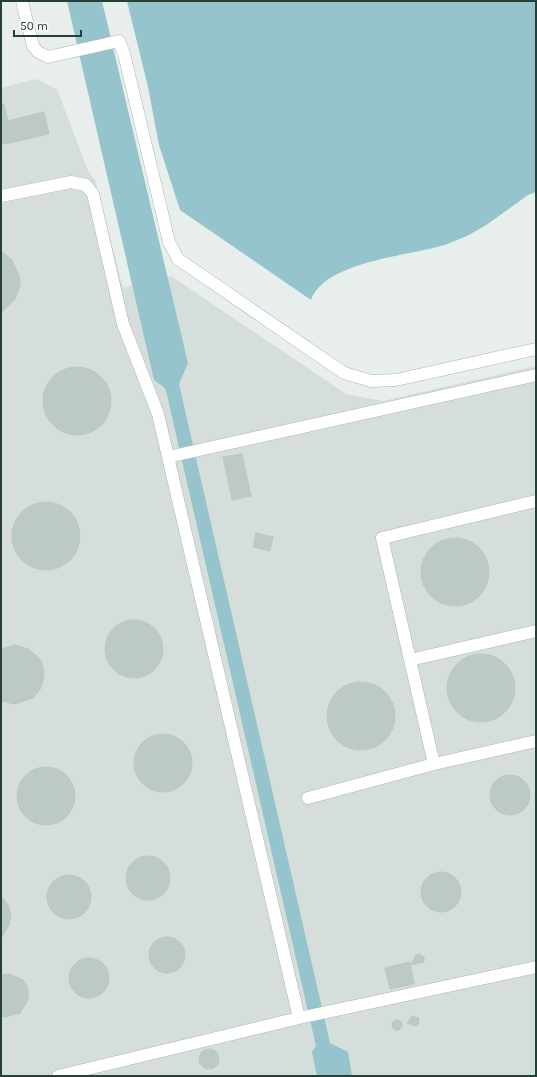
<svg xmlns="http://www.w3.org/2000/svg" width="537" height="1077" font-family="Karla,sans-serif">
<rect width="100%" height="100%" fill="#e7eeeb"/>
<path fill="#d5deda" d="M36,79L57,89L88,171L95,180L123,288L171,276L346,394L383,401L536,366V1076H1V88Z"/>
<path fill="#95c4cd" d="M67,1H102L188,363L179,384L330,1043L348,1052L352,1076H317L312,1052L316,1046L167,395L165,388L154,380Z
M127,1H536V192L528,195C508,209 489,225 467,236C457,240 444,246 433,248C401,256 323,264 311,300L180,210L159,145L148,87Z"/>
<path fill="#bcc9c4" stroke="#bac7c2" d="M1,104H4L8,121L44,112L49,134L5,144L1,141Z
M1,251L12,260L20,278V286L15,299L1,313Z
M43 401a34 34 0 1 1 68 0a34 34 0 1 1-68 0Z
M242,454L251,496L232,500L223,457Z
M12 536a34 34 0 1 1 68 0a34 34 0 1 1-68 0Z
M256,533L273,537L270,551L253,547Z
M421 572a34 34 0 1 1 68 0a34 34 0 1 1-68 0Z
M105 649a29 29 0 1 1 58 0a29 29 0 1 1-58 0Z
M16,645L28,649L38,657L42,663L44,675L41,688L33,698L15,704L1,701V649Z
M447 688a34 34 0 1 1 68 0a34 34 0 1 1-68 0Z
M327 716a34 34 0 1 1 68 0a34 34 0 1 1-68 0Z
M134 763a29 29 0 1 1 58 0a29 29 0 1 1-58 0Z
M17 796a29 29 0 1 1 58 0a29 29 0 1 1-58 0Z
M490 795a20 20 0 1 1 40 0a20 20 0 1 1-40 0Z
M126 878a22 22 0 1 1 44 0a22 22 0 1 1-44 0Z
M421 892a20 20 0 1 1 40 0a20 20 0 1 1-40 0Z
M47 897a22 22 0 1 1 44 0a22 22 0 1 1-44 0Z
M1,896L8,905L11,915L9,925L1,938Z
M149 955a18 18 0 1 1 36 0a18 18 0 1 1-36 0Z
M420,954L424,957V962L411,965L416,955Z
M69 978a20 20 0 1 1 40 0a20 20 0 1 1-40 0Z
M410,962L414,984L390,989L385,968Z
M9,974L23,980L28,989V1000L20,1013L5,1017L1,1016V975Z
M412,1016L419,1018L418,1024L416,1026L407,1023Z
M392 1025a5 5 0 1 1 10 0a5 5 0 1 1-10 0Z
M199 1059a10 10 0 1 1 20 0a10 10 0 1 1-20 0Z"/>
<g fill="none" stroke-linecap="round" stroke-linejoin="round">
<defs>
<path id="minor" d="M22,1L33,46L38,52L48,57L119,41L124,54L169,242L178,259L344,373L371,381L396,380L536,349
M1,196L71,182L86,185L93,194L123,324L158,414L299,1018
M168,457L536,375
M536,501L382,538L410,660L536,631
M410,660L434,764L536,741
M308,798L434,764
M58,1076L299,1018L536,967"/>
</defs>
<use href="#minor" stroke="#aab6b2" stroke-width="13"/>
<use href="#minor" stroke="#fff" stroke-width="12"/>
</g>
<rect width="537" height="1077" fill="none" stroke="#273f39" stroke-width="4"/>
<path d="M14 30v6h67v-6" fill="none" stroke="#273f39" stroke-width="2"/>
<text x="20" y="30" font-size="12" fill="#273f39" stroke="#f7fbf9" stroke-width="3" paint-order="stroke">50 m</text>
</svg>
